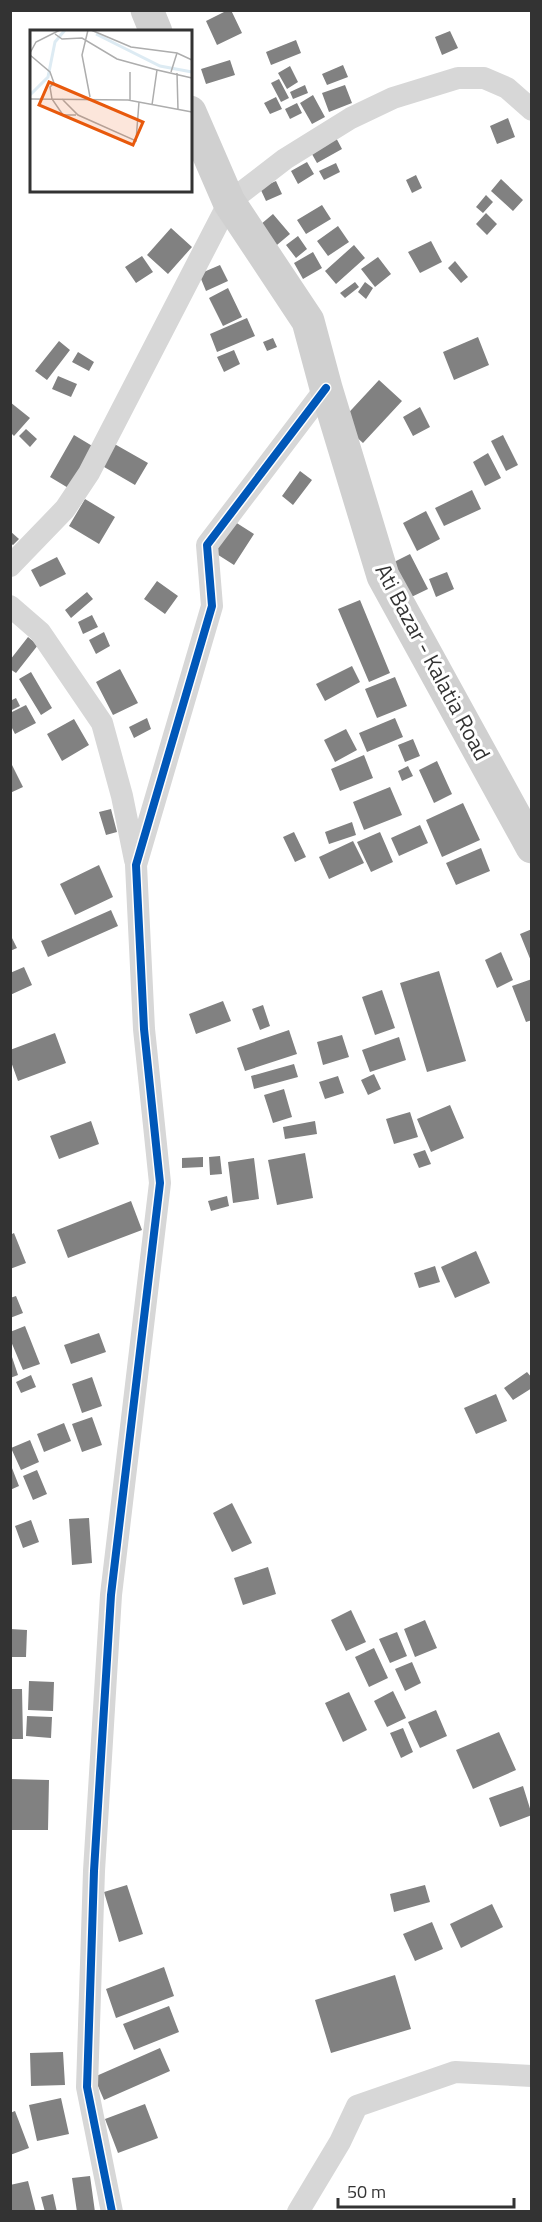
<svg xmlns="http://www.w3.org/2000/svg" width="542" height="2222" font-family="'Titillium Web',sans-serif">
<rect width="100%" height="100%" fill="#fff"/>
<path fill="#818181" d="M228,10H231L242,33L217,45L206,21Z
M450,31L458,48L442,55L435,37Z
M296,40L301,53L271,65L266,52Z
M230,60L235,75L206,84L201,69Z
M343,65L348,77L327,85L322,74Z
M290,66L298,82L287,89L278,73Z
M279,79L289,98L281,102L271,83Z
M305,85L308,93L293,99L290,92Z
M345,85L352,103L329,112L322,93Z
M313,95L325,117L312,124L300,103Z
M276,97L282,109L270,114L264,103Z
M297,103L302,113L290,119L285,109Z
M508,118L515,137L497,144L490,126Z
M333,132L342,149L317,163L308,147Z
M307,162L314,174L298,184L291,171Z
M336,163L340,172L324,180L319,171Z
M416,175L422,188L412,193L406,180Z
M501,179L523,200L513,211L491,191Z
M276,181L282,194L266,201L260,188Z
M486,195L493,202L483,213L476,207Z
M322,205L331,219L306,234L297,220Z
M486,213L497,224L487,235L476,224Z
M273,214L290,234L271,250L254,230Z
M338,226L349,242L328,256L317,241Z
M171,228L192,247L168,274L147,255Z
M298,236L307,249L296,258L286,245Z
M431,241L442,262L420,273L408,252Z
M354,245L365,258L336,284L325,271Z
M313,252L322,268L303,279L294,263Z
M142,256L153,272L136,283L125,267Z
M378,257L391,274L375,287L361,269Z
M455,261L468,277L461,283L448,268Z
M220,265L228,281L206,291L199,274Z
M355,282L359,287L345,298L340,293Z
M365,282L373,288L366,299L358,292Z
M228,288L242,317L223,326L209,298Z
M247,318L255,336L217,352L210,334Z
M478,337L489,365L454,380L443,352Z
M273,338L277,347L267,351L263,342Z
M59,341L70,350L47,380L35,371Z
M234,350L240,364L224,372L217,357Z
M78,352L94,362L89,371L72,362Z
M58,376L77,384L71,397L52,389Z
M379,380L402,401L363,443L340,422Z
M10,402L30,418L14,436L10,432Z
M420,407L430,427L413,436L403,417Z
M26,429L37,439L30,447L19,436Z
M74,435L94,447L70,489L50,477Z
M503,435L518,465L506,471L491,441Z
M111,442L148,463L135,485L99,464Z
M488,453L501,478L485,486L473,462Z
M300,471L312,480L293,505L282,496Z
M472,490L481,509L444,526L435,508Z
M85,499L115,517L99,544L69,526Z
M426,511L440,539L417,551L403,523Z
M232,520L254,534L234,565L212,551Z
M10,531L19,539L13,545L10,543Z
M410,554L428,589L403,601L386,566Z
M57,557L66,574L40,587L31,570Z
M447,572L454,589L436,597L429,579Z
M157,581L178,596L165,614L144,599Z
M87,592L93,599L71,618L65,610Z
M360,600L390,673L369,682L338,609Z
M92,615L98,627L83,634L78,622Z
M104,632L110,646L96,654L89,640Z
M28,637L38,645L16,673L10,669V660Z
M352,666L360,682L325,701L316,684Z
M120,669L138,703L113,715L96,682Z
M31,672L52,708L41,715L19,679Z
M395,677L407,706L377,718L365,689Z
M16,698L20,706L10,711V701Z
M26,705L36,723L15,734L10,724V713Z
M147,718L151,729L134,738L129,727Z
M395,718L403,737L367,752L359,733Z
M74,719L89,745L62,761L47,734Z
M346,729L357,750L335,762L324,740Z
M413,739L420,756L405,762L398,745Z
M364,755L373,778L340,791L331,769Z
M10,761L23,787L10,793Z
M437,761L452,794L434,803L419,770Z
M408,766L413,776L402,781L398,771Z
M390,787L402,815L364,830L353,802Z
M463,803L480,840L442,857L426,820Z
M111,809L117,832L106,835L99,812Z
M352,822L356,835L329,844L325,832Z
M420,825L428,843L399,856L391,838Z
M294,832L306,857L295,862L283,837Z
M380,832L393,862L371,872L357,842Z
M353,841L364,863L329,879L319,857Z
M481,848L490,871L456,885L446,863Z
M99,865L113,897L75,915L60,884Z
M111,910L118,926L48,957L41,941Z
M532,929V961H531L520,934Z
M10,934L17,948L10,951Z
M501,952L513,980L497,988L485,960Z
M24,967L32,985L10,995V973Z
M439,971L466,1061L427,1072L400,983Z
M532,979V1020L526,1022L512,986Z
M382,990L395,1028L375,1035L362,997Z
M223,1001L231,1021L196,1034L189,1014Z
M263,1005L270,1026L260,1030L252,1009Z
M289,1030L297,1054L245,1071L237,1048Z
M55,1033L66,1063L18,1081L10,1059V1050Z
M342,1035L349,1057L323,1065L317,1042Z
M399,1037L406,1060L370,1072L362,1050Z
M294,1064L298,1077L254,1089L251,1076Z
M374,1074L381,1089L368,1095L361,1080Z
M338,1076L344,1093L325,1099L319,1082Z
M284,1089L292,1117L273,1123L264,1095Z
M450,1105L464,1138L431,1152L417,1119Z
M410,1112L418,1137L394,1144L386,1119Z
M91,1121L99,1144L59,1159L50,1136Z
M315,1121L317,1134L285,1139L283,1127Z
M425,1150L431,1164L419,1168L413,1154Z
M305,1153L313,1198L277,1205L268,1160Z
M220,1156L222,1174L210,1175L209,1157Z
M203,1157V1167L182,1168V1158Z
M254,1158L259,1199L233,1203L228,1162Z
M227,1196L229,1206L211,1211L208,1201Z
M131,1201L142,1230L68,1258L57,1230Z
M14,1233L26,1263L10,1269V1235Z
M476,1251L490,1283L455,1298L441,1267Z
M435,1266L440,1282L419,1288L414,1273Z
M16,1296L23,1313L10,1318V1298Z
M25,1326L40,1364L23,1370L10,1339V1332Z
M99,1333L106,1352L71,1364L64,1345Z
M11,1354L18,1375L10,1378V1355Z
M527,1372L532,1378V1388L513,1400L504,1388Z
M31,1375L36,1387L21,1393L16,1382Z
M92,1377L102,1406L82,1413L72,1384Z
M496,1394L507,1421L476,1434L464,1408Z
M92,1417L102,1445L82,1452L72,1424Z
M64,1423L71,1441L44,1452L37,1434Z
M30,1440L39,1462L21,1470L11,1448Z
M10,1463L19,1486L10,1490Z
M37,1470L47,1494L33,1500L23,1476Z
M232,1503L252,1543L232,1552L213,1513Z
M89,1518L92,1563L72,1565L69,1519Z
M31,1520L39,1542L23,1548L15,1526Z
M268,1567L276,1594L243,1605L234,1578Z
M351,1610L366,1642L346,1651L331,1620Z
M425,1620L437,1648L415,1657L404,1629Z
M10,1629L27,1630L26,1657H10Z
M397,1632L407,1656L390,1663L379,1639Z
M374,1648L388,1678L369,1687L355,1657Z
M412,1662L421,1683L405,1691L395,1669Z
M29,1681L54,1682L53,1711L28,1710Z
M10,1689H22L23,1739H10Z
M393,1691L406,1718L387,1727L374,1701Z
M349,1692L367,1730L343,1742L325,1703Z
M436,1710L447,1736L420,1748L408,1722Z
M27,1716L52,1717L51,1738L26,1736Z
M403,1728L413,1752L401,1758L390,1733Z
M499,1732L516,1770L473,1789L456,1750Z
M10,1779L49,1780L48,1830H10Z
M523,1786L532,1815L500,1827L489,1798Z
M127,1885L143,1934L119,1942L104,1892Z
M425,1885L430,1902L394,1912L390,1894Z
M492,1904L503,1927L461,1948L450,1924Z
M432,1922L443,1949L415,1961L403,1934Z
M164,1967L174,1996L116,2018L106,1989Z
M395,1975L411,2029L331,2053L315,2000Z
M169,2006L179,2032L134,2050L123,2024Z
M160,2048L170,2071L104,2100L94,2077Z
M63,2052L65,2085L31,2086L30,2053Z
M61,2098L69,2134L37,2141L29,2105Z
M145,2104L158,2138L118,2153L105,2119Z
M15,2111L29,2148L10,2155V2113Z
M90,2176L95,2212H77L72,2178Z
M28,2181L36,2212H10V2185Z
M53,2194L57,2212H45L41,2197Z"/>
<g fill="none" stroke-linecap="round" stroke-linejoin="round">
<path stroke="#d7d7d7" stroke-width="22" d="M10,566L65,509L89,473L229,202L285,159L351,118L393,98L458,78H484L507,88L532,110
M10,606L40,632L102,723L122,796L135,860
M112,2212L87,2087L94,1871L111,1595L160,1183L144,1029L136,865L212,606L207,545L326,388
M298,2212L340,2142L357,2106L455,2072L532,2076"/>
<path stroke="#d0d0d0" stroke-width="33" d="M147,10L156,32
M190,112L229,202L308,321L326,388L383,576L532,847"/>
<defs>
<path id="cycleway" d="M112,2212L87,2087L94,1871L111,1595L160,1183L144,1029L136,865L212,606L207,545L326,388"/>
</defs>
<use href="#cycleway" stroke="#fff" stroke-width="11"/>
<use href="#cycleway" stroke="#0057b8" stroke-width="8"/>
</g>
<g text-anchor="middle" stroke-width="6" stroke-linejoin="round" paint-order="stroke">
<g font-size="22" fill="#333" stroke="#fff">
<text transform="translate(433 662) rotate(62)" y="8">Ati Bazar - Kalatia Road</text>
</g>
</g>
<g transform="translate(30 30)">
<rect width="162" height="162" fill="#fff"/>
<path fill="none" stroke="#ddebf3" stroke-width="3" d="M66,4L130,36L162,42M0,65L18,47L25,12L35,0"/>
<path fill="none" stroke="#adadad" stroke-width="1.5" d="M58,0L52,25L60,67M61,0L101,17L147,23L162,30M25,4L32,9L52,8L87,29L127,40M0,23L6,12L30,0M0,25L20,42L24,53L20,57L22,69L33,85H46M141,42L147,23M147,43L148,80M0,69L98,70L162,82M32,69L48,85L106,111L109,72M100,70V42M122,75L127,40L162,48"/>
<path fill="#e8590c" fill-opacity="0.15" stroke="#e8590c" stroke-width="3" d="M19,52L113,92L103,115L9,75Z"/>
<rect width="162" height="162" fill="none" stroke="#333" stroke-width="3"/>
</g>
<rect width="542" height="2222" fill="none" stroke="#333333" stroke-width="24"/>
<path d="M338 2198v9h176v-9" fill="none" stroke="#333333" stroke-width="3"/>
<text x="347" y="2198" font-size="18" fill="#333333" stroke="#ffffff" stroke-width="4.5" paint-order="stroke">50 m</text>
</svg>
